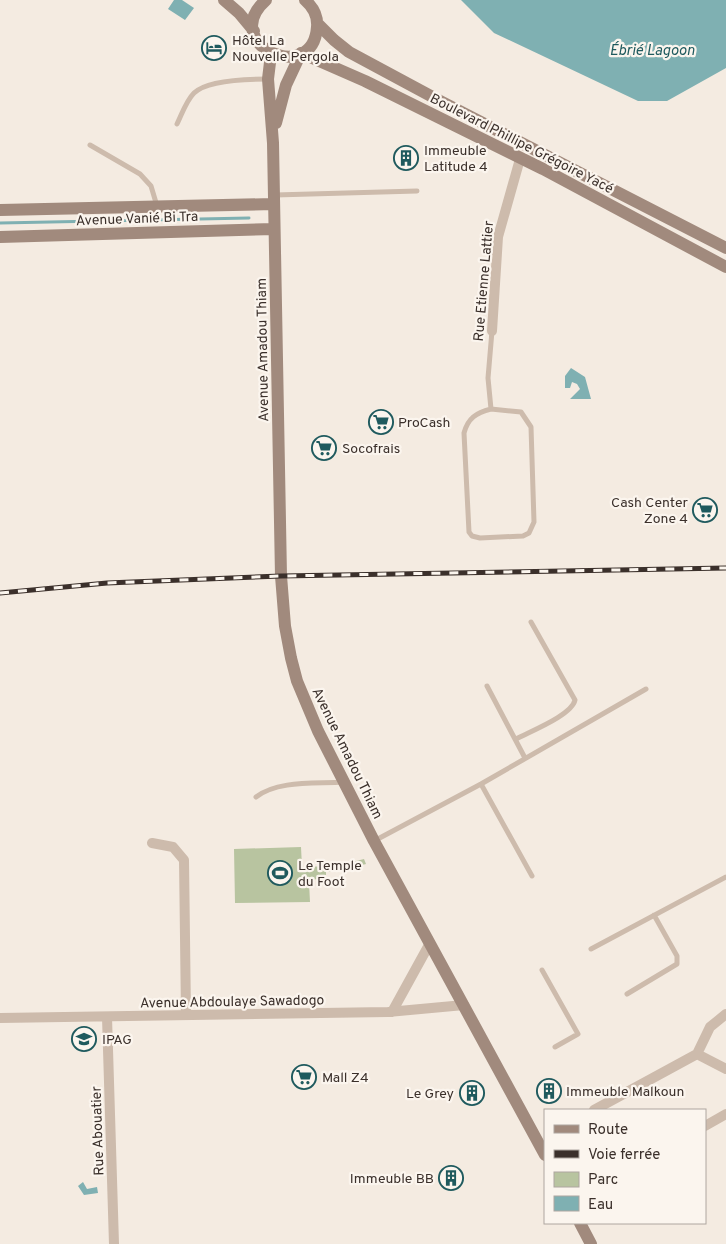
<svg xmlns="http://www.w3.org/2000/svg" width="726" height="1244" font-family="Overpass,sans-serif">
<rect width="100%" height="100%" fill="#f4ebe1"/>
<path fill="#b8c4a0" d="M301,847L302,867L336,866L364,859L366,864L338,871L326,872V875L309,882L310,902L235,903L234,849Z"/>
<path fill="#7fb0b2" d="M174,0H182L194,8L185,20L168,9Z
M461,0H726V68L667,101H638L494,33Z
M571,368L585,377L591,399H570L580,389L577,384L572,382L570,388H565V376Z
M83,1182L87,1189L97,1187L98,1193L84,1195L78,1186Z"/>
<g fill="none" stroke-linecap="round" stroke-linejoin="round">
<path stroke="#7fb0b2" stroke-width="3" d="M0,223L249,218"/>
<path stroke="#cdbbac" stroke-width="5" d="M177,124C182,114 186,101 194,93C207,80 250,79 268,79
M90,145L140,174L151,186L157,206
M275,195L417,191
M491,409L521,412L531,427L534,522L529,533L523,536L480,538L472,536L469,532L464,433C468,418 476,413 491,409Z
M491,409L488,378L492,331
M487,686L525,758
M516,739C531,731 572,715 575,700L531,622
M481,784L532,876
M256,797C278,780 316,784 343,782
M374,841L481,784L646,689
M591,949L726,877
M542,970L578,1034L555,1047
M627,994L677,964V956L654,915"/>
<path stroke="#cdbbac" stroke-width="10" d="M492,331L498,237L520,159
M152,843L173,847L184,860L186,1015
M392,1012L430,943
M107,1017L114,1244
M0,1018L388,1012L464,1005
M697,1054L726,1069
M594,1110L697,1054L710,1027L726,1014
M705,1126L726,1114"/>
<path stroke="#a18a7d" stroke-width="12" d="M224,0L239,13L254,31
M266,0C217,44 313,87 317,27C318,16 313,7 305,0
M317,23L334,40L349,52L442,102L726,248
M301,53L365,81L543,169L726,267
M271,54L268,79L273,143L281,576L285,626L291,658L297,681L318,731L374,841L545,1155
M276,123L286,85L301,53
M0,210L273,204
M0,237L274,229
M580,1223L591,1244"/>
<defs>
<path id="rail" d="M0,593L107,583L281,576L726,568"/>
</defs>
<use href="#rail" stroke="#3b302b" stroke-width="5"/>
<use href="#rail" stroke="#fbf5ee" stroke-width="3" stroke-dasharray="9" stroke-linecap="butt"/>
</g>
<defs>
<symbol id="hotel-ring" viewBox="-11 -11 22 22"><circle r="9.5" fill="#fbf5ee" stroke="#1f5a5e" stroke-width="1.5"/><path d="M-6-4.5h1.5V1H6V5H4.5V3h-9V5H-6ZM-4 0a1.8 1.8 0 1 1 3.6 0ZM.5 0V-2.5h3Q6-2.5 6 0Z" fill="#1f5a5e"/></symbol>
<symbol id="building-ring" viewBox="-11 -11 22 22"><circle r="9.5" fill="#fbf5ee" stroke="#1f5a5e" stroke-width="1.5"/><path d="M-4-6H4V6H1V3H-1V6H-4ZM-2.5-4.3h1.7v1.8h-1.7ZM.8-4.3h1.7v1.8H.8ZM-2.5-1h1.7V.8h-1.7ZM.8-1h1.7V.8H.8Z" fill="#1f5a5e"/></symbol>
<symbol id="supermarket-ring" viewBox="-11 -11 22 22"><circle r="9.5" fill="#fbf5ee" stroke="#1f5a5e" stroke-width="1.5"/><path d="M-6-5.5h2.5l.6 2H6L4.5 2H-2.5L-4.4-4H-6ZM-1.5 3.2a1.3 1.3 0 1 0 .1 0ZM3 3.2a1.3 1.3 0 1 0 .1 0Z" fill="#1f5a5e"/></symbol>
<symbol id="stadium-ring" viewBox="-11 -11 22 22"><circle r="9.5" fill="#fbf5ee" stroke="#1f5a5e" stroke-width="1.5"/><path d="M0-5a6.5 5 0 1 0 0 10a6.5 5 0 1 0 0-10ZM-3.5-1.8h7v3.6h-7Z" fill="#1f5a5e"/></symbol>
<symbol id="university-ring" viewBox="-11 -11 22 22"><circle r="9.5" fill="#fbf5ee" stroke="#1f5a5e" stroke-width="1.5"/><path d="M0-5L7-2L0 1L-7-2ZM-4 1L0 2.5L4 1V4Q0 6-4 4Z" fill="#1f5a5e"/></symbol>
</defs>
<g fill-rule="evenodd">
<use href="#hotel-ring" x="200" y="34" width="28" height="28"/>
<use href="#building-ring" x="392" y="144" width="28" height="28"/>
<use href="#supermarket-ring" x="367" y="408" width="28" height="28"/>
<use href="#supermarket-ring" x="310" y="434" width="28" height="28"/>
<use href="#supermarket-ring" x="691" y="496" width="28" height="28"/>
<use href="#stadium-ring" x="266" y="859" width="28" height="28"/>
<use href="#university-ring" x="70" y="1025" width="28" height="28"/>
<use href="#supermarket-ring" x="290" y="1063" width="28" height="28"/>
<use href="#building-ring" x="535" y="1077" width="28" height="28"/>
<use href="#building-ring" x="458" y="1079" width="28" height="28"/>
<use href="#building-ring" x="437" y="1164" width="28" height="28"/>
</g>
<g text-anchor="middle" stroke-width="4.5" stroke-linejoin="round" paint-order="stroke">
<g font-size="14" fill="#3b302b" stroke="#fbf5ee" text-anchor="start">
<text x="232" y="45">Hôtel La<tspan x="232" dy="16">Nouvelle Pergola</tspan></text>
<text x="424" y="155">Immeuble<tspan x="424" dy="16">Latitude 4</tspan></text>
<text x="398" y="427">ProCash</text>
<text x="342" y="453">Socofrais</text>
<text x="688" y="507" text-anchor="end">Cash Center<tspan x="688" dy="16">Zone 4</tspan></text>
<text x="298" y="870">Le Temple<tspan x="298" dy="16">du Foot</tspan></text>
<text x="102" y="1044">IPAG</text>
<text x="322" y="1082">Mall Z4</text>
<text x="566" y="1096">Immeuble Malkoun</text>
<text x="454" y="1098" text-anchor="end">Le Grey</text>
<text x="434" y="1183" text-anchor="end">Immeuble BB</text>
</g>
<g font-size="14" fill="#3b302b" stroke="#fbf5ee">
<text transform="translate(522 143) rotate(27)" y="5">Boulevard Phillipe Grégoire Yacé</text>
<text transform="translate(137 218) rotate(-2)" y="5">Avenue Vanié Bi Tra</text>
<text transform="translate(483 281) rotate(-85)" y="5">Rue Etienne Lattier</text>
<text transform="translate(262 350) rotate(-91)" y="5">Avenue Amadou Thiam</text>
<text transform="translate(348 753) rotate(64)" y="5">Avenue Amadou Thiam</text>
<text transform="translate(232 1001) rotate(-1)" y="5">Avenue Abdoulaye Sawadogo</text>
<text transform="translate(97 1131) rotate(-92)" y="5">Rue Abouatier</text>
</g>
<g font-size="15" font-style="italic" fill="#1f5a5e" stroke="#fbf5ee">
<text x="652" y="55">Ébrié Lagoon</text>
</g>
</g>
<rect x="544" y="1109" width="162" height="115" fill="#fbf5ee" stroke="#aea6a0"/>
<rect x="554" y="1125" width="25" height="8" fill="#a18a7d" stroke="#aea6a0"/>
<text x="588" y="1134" font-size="15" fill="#3b302b">Route</text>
<rect x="554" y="1150" width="25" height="8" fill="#3b302b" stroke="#aea6a0"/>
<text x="588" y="1159" font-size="15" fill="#3b302b">Voie ferrée</text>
<rect x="554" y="1172" width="25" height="15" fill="#b8c4a0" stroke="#aea6a0"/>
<text x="588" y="1184" font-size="15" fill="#3b302b">Parc</text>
<rect x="554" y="1196" width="25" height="15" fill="#7fb0b2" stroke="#aea6a0"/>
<text x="588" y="1209" font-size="15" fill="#3b302b">Eau</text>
</svg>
